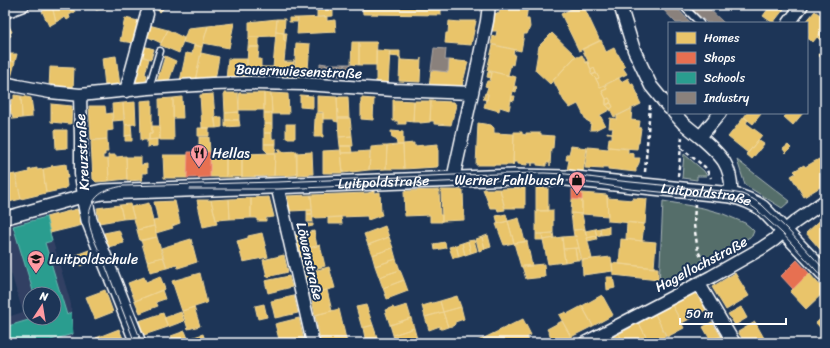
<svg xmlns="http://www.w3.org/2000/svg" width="830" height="348" font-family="Sriracha,sans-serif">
<rect width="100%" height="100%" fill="#1d3557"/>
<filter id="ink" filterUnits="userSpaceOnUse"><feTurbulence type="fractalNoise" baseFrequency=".025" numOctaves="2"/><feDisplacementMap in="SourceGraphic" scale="8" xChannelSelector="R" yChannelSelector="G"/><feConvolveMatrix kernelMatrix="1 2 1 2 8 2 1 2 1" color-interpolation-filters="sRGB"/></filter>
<g filter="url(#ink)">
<path fill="#304164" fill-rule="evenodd" d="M45,214L71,304L74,343H5V318L23,312L5,254V225ZM30,294H54V318H30Z"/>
<path fill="#546e6b" stroke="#aab6b5" d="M684,154L704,171L707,176H697V180L682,178Z
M737,160L790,201L782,208L745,185Z
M663,201L703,208L721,213L745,223L750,227L754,231L752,236L659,285Z"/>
<path fill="#e9c46a" stroke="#f0d697" d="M53,5H71L75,12L69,15L70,18L67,20L65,17L56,22L52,6Z
M96,5H116V7L96,10L95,6Z
M158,5H162L165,7L160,12L155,8Z
M312,5H333V16L317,17V7H312Z
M362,5H441V15L363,14Z
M497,5H528L526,19H529L530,27L527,34H524L521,51L491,44L493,36H496L497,31H492L495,13L499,14L500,9L497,8Z
M579,5H583L600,41L579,51L561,14Z
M771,5H787L773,23L763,16Z
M52,6L56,22L49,26L42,11Z
M815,11L825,19V27L813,42L807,38V35L809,33L807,32V23H805Z
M327,17V21L335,20L336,32L297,34L298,18Z
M125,18L139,21L134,43L120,41Z
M289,18H298L297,22H289Z
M277,19L275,36L249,37V22Z
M277,19H285L284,33L276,32Z
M449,21L460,22V21H476L471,45L445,43L446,33H448Z
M5,22L7,25L8,24L12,32L10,33L11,36L8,37L6,42L5,41Z
M234,23L229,48L203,43L208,26Z
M149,25L168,30L161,43L146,36Z
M208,26L202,47L183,42L188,28Z
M825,27V44L817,37Z
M168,30L184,38L179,53L160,45Z
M276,32L284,33V40L286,41L284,62H294V60L293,81L272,80Z
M284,33H287L286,41L284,40Z
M552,33L576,56L550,84L535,70L539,46Z
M249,37H259V47H248Z
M601,40L606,52L614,48L617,54H618L625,67L623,68L627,74L600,87L596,79L599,78L596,73L592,75L596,73L594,68L591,70L588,62L586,63V62L588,61L582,49Z
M352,42H359V65L351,64Z
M359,42H377L376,65H359Z
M296,43L310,44L307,82L294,81Z
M194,45L202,47L195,81H180L186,53L192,54Z
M493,45L516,50H514L513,54H515L513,65L511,64L508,75L510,76L487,70Z
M143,46L154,49L151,59L141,56Z
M248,47H259L258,59H261V67H266L265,79H246Z
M376,50L390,51L388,86L376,85Z
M822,50L825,53V56L823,59L818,55Z
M390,51H400V57L389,56Z
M201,53L219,57L215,80L195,81Z
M10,54H17L15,62L8,61Z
M582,55L586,63L588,62L591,70V74L596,79L600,87L605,85L607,89L602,91L606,99V105L611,109L600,115L605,125L595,130H590L591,123L586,120L578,104L570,108L564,101L553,80L576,56L578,57Z
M116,56L120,85L105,86L102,58Z
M141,56L149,59L145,74L147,75L146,82H134Z
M165,56L176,61L169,81L157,82Z
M400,57L401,60L420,61L421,59V58L420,82L399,81Z
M228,59H247L246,79H226Z
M5,60L15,62L11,78L5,76Z
M449,60L468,62L462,86L460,88H429L431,70L448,72Z
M50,67L74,68L73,90L49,88Z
M266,67H273L272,80L265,79Z
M594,68L596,73L592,75L591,70Z
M488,71L516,77L509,110L500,107L499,111L484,107L486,100H485H487L488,94L486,93L488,87L485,86L487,81H490L492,73Z
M488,72L492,73L491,78L487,77Z
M596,73L599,78L596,79L592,75Z
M619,78L621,82L628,78L631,84H633L639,97L638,98L641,104L614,117L610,109L613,107L611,103L606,105L611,102L609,98L606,99L602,91L607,89L605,85Z
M515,86L517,87L516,92L513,91Z
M224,93H238L239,112L225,113Z
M239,93H264V110H239Z
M264,93L271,94L272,113H264Z
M271,93L288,94L289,114H272Z
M485,93L488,94L487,100L483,99Z
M213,94L216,128H202L200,95Z
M14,95L21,96L22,118L13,119L12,114H11L10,105H11V100L14,99Z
M300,95L313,96V108L300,107Z
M21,96L31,98L33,112H32V117L22,118Z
M317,96L337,97L338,122L334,121V119H323V112H317Z
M512,96H515L514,101L511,100Z
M182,97L183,118H173V98Z
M337,97H348L349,118H338Z
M173,98L174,140H160L159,99Z
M361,98L374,99L373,120L361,119Z
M609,98L611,102L606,105V99Z
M152,100V133H149V140H141L140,101Z
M393,100L414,101L413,122L406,121V124H398V121H393Z
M414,101H431L430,122L420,123V122H413Z
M431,101L454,102L456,105L451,125L434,124V121H430Z
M135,102L136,124L125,125L123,103Z
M123,103L124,120L113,121L112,104Z
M611,103L613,107L610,109L606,105Z
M51,104L72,106L71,124L51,122Z
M89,106H105L106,114L112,113L113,130L107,131V139L91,140Z
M632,109L631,120L640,121L639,128H641L639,143H638L637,149L608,147L609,138H612V133H607V132L612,133L613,128H609L610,118L617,119V116Z
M239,112V120H225V113Z
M264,113H272V124H264Z
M316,113H323V137H314L315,119H316Z
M747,113H760L761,114L753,124L744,117Z
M788,113H803L793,125L784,117Z
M214,117H222V127L216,128Z
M744,117L748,120L746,123L762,135L748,153L728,137Z
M338,118H350L352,136L339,137Z
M225,120H239L240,126L225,127Z
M478,123L491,125L494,128V133L514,134L513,165H476Z
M131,124L132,135L125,136V125Z
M264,124H272V133H264Z
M286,124H295V138H286Z
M152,126H160V139L149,140V133H152Z
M198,128H209V136H198Z
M55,130H67V148L56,149Z
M391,131L403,132V145H397L396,138H392Z
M514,132H522V134L526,135V133H541V135L554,136L553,148H551L550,166V163H546V166L537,165V163H532V166V163H527V165L518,164V162H514L513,165Z
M264,133H272V139H276V144H264Z
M132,135V141H125V136Z
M352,136L353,146H340L339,137Z
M199,137H209L210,152H199Z
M107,139L108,152H105V155H103V159H108L109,181L96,182L93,179L91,141Z
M157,139V146L147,147V140Z
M758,140L764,144L752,159L746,154L748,152V153Z
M414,143V146L438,144V166L437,167L404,169L403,144Z
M264,144H276L275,153H268L264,149Z
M397,145H403L404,169H386L387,146Z
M788,145L791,148L786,153L783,149Z
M8,146L10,152L5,153V147Z
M340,146H351L352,153H341Z
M382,146H387L386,169L369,170L371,147Z
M571,146L587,148L583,172L567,170L569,160H566L567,154H569Z
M588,147L608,149L609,147L628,149V153L634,154V158H640L639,163L636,169V172L608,169V167H603V169L585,168Z
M278,149H281V152L297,151V175L274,176L275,153H279Z
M341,150L343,173H323V151Z
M370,151L369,170L343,173L341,153Z
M312,152L313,174L297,175L296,153Z
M275,153L274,176L242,177V154Z
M108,155H116V157L126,156L127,179L109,181Z
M163,155H188L187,178H164Z
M242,156V177H226V157Z
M126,157H141V165L147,164V173H142V180L127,181Z
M210,157H226V177H210Z
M819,159L825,170V184L804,197L791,176L796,173L794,171L804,165L805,167Z
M66,164L68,178H66L67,186L65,189L46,193L43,169L52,167L51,166Z
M37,168V170L43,169L46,193L21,199L16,175L29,172L28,170Z
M15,174L21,199L5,203V176Z
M525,188V208H505L500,189Z
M536,188H548V211H536Z
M483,189H500L505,210L498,211L497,208H490Z
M439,190L440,215H442V222H430V215L405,216L404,191Z
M441,190H463L464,220L442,221Z
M374,191V193L380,192L381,212L382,215L368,220L367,216L313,218L311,195L368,193Z
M582,193L607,195L608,216L582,214Z
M311,195L312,210L290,211L286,196Z
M607,195L608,198L633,200V198L647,199L645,224L608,221Z
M269,197L274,217L266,218V221H257V218H251V198Z
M251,198V218L230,219L229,199Z
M229,199L230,219L216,220L211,200Z
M572,199L582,200V214L571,213Z
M197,200H211L217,224L203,227Z
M175,201L180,223L172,226L173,228L156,233L153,221L158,220L154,202Z
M149,203L154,226L137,230L131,207Z
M130,204L134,218L123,219L120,205Z
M120,205L123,219L99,223L97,208Z
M77,209L83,225L50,233L46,217Z
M307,210H312V214H307Z
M553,210V233L536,234V211Z
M571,213L582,214L585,229L573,230Z
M307,214H312L313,222H307Z
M506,214L508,221L498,224L496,216Z
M825,216V255L806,233Z
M341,217L342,224H328V218Z
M519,218L525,242L514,243L508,221Z
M508,221L514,243L504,245L496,224Z
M627,222L644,224L642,241L626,239Z
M307,224H313V226L308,227Z
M154,226L157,237L140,241L137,230Z
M385,226L389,237L368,245L364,234Z
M609,226V234L601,235L600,228Z
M600,228L601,235L597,236L595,229Z
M585,229L592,259L582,260L576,236H574L573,230Z
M595,229L597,236L587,238L585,231Z
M119,230L124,243L108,247L104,233Z
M314,231L317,246L298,251L295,235Z
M262,233L268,257L243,262L237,241L248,238V236Z
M553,233L554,238L543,240L542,234Z
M536,234H542L543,240H536Z
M488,235L491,247L485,249L482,237Z
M576,236L579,248L563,249L562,237Z
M596,236L597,239L588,241L587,238Z
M157,237L163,257L147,261L141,240Z
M389,237L393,248L372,255L368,245Z
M482,237L485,249L479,251L476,239Z
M562,237L565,262L548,264L543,240Z
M191,239L197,262L178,268L177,265L167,268L161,248Z
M621,239L656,242L654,268L619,264Z
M474,240L477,251L471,253L468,241Z
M468,241L471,253L465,255L462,243Z
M527,241L532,266L521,267L514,243Z
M445,242L446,248L435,250L434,244Z
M462,243L465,255L459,257L456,245Z
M320,245L325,266L304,272L298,251Z
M456,245L459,257L453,258L449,247Z
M393,248L396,259L375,266L372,255Z
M575,248H579L581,260H577Z
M575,248L577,260L565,262L563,249Z
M89,250L93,261L80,266L76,255Z
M284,255L288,272L267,277L263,260Z
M163,257L167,268L150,272L147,261Z
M611,257L613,271L583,275L582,260Z
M396,259L400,270L379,277L375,266Z
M612,263L658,268V280L613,275Z
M544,264L545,277L526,279L522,266Z
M329,267L335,288L311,294L305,273Z
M400,270L404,280L383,288L379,277Z
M200,273L207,303L182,311L172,281Z
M735,273L749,296L726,310L712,287Z
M809,273L825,291L806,309L790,292Z
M160,276L165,289L135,301L128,283L144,277L146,282Z
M289,276L292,287L268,293L265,281Z
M606,277H613L615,288L607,290Z
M404,280L408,291L387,299L383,288Z
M105,290L113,312L95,319L86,297Z
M162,290L165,299L156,302L158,306L140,313L135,301Z
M327,290L332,311L315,315L311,294Z
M696,293L706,310L682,323L672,305Z
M602,295L613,315L593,326L582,306Z
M294,296L298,313L275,318L271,301Z
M457,296L461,307L443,312L440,301Z
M440,301L443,312L425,317L422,306Z
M264,304L267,317L258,319L255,306Z
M366,305L373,325L362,328L356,307Z
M407,305L411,318L390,325L385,310L393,307L394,309Z
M672,305L684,328L667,337L655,314Z
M582,306L593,326L571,337L559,315L566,312L567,314Z
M194,307L200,326L188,329L182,311Z
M461,307L464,319L455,322V324L453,326L448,327L443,312Z
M741,307L747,318L735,325L728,314Z
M339,309L347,343H321L315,315Z
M181,312L184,321L168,327L164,318Z
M443,312L448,327L442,329H440V326L429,330L425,317Z
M163,313L168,327L144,335L139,321Z
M655,314L666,336L653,343H649L639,323Z
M825,315V333L816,323Z
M299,318L304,341L294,343H280L275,324Z
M411,318L414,328L393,335L390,325Z
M523,319L531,335L527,337L530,343H477L476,342Z
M562,321L571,337L561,343H554L547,329Z
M712,322L721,336L711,341L703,327Z
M755,322L764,338L755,343H745L738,332Z
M639,323L649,343H624L619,334Z
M373,325L379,343H366L363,328Z
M414,328L417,339L403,343H395L393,335Z
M119,329L125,343H97L96,338Z
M185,331L190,343H174L171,336Z
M203,334L206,343H193L191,338Z
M619,334L624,343H601Z
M721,336L725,343H712L711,341Z
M420,338L421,343H403L417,339Z
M762,339L764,343H755Z"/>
<path fill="#e76f51" stroke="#ee9a85" d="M188,152H210V177L187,178Z
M572,189L582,193V200L572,199Z
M797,260L809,273L793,289L781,276Z"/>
<path fill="#2a9d8f" stroke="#6abab1" d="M46,217L52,241L45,243L67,315L71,312L73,334L51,340L52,343H5V327L35,318H54V294H34L13,226Z"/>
<path fill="#8a817c" stroke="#ada7a3" d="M659,5H674L691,23H676Z
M688,5H705L724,23H707Z
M434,48L446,49L445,60H449L448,72L431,70Z
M320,63L326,64V76H320Z
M326,64H332V76H326Z
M332,64H339V76H332Z
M339,64H345V76H339Z
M345,64H351V76H345Z"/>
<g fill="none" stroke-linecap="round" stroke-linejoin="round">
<defs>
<path id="service" d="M682,5L700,23
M149,88L160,51"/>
<path id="minor" d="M620,5L634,50L651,86L669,108
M5,12L23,5
M789,23L802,5
M5,83L18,86L50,92L80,95L149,88L212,84L251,83L304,84L394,90L472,93
M126,91L147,14
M674,113L683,123L700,137
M720,113L700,137C721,155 733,166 731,195
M453,179L472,93L487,21L489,5
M277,185L313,343
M5,218L84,196L81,174V137L80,95
M699,284L734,343
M585,343L711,277L762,248L774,240L795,222L825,201"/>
<g id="tertiary">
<path id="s1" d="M138,343L89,220L84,196L102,192L514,177L566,178L731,195C743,198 752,201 762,208L825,274"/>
</g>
</defs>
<use href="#service" stroke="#fff" stroke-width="9"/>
<use href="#minor" stroke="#fff" stroke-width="15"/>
<use href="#tertiary" stroke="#fff" stroke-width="18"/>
<path stroke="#fff" stroke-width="2.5" stroke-dasharray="4 3" stroke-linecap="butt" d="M681,148L705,167L711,178
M645,172L650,105
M678,176L682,137
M695,204L694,225L698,251L706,267"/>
<use href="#service" stroke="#1d3557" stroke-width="6"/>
<use href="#minor" stroke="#1d3557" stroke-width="12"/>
<use href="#tertiary" stroke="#1d3557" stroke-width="15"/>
<path stroke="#fff" stroke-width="1" d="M190,189H278L490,180H545L571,181L598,184L630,189L730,199L742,201L750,205L757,210L782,233L825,280
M131,315L142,343
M135,343C125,316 114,289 104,262C99,250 91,236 89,222C89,217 89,211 91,207C96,192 109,189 123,186L277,182L454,175L544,173L566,174L611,180L731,192L742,194L753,199L762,205L787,229L825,270"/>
</g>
</g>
<defs>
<symbol id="restaurant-pin" viewBox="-11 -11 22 30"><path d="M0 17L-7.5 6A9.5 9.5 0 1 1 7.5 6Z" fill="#ff9aa2" stroke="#1d3557"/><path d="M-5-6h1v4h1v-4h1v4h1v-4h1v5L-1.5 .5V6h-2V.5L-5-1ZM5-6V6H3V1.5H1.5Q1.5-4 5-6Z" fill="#111"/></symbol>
<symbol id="shop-pin" viewBox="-11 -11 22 30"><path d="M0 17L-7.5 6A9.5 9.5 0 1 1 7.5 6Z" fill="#ff9aa2" stroke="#1d3557"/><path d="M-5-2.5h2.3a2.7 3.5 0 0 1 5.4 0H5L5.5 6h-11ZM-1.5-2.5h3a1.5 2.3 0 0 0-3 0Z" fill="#111"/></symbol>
<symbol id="school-pin" viewBox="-11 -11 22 30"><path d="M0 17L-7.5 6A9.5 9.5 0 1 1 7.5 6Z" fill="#ff9aa2" stroke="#1d3557"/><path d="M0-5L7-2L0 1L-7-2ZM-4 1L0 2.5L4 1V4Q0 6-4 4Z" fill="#111"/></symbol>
</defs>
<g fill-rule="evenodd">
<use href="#restaurant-pin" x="189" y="143" width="20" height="27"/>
<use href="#shop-pin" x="567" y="170" width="20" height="27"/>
<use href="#school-pin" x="26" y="249" width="20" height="27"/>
</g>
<g text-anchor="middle" stroke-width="4" stroke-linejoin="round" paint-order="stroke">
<g font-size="14" fill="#fff" stroke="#1d3557">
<text transform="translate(299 71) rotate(2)" y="5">Bauernwiesenstraße</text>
<text transform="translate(82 152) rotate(-93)" y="5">Kreuzstraße</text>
<text dy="5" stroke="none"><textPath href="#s1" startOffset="457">Luitpoldstraße</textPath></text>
<text dy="5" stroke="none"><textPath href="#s1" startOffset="781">Luitpoldstraße</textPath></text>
<text transform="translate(310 261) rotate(77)" y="5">Löwenstraße</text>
<text transform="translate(701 264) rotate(-28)" y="5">Hagellochstraße</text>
</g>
<g font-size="14" fill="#fff" stroke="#1d3557" text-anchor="start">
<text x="212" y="158">Hellas</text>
<text x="564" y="185" text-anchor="end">Werner Fahlbusch</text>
<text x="49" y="264">Luitpoldschule</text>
</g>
</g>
<rect width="830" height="348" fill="none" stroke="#1d3557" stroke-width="20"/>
<rect x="10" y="10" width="810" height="328" fill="none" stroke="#fff" stroke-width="1.5" filter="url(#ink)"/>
<rect x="668" y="22" width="140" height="92" fill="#1d3557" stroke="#77869a"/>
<rect x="676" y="32" width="20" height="12" fill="#e9c46a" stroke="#77869a"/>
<text x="704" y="42" font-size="12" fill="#ffffff">Homes</text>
<rect x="676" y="52" width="20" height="12" fill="#e76f51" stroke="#77869a"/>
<text x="704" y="62" font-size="12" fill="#ffffff">Shops</text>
<rect x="676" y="72" width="20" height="12" fill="#2a9d8f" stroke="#77869a"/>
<text x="704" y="82" font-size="12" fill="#ffffff">Schools</text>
<rect x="676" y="92" width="20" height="12" fill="#8a817c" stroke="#77869a"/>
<text x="704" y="102" font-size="12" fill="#ffffff">Industry</text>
<g transform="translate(42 306) rotate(12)"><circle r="19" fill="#1d3557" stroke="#77869a"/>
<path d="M0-3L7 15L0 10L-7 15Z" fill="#ff9aa2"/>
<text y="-6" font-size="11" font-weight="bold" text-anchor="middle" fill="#ffffff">N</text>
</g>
<path d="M680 318v6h106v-6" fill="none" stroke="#ffffff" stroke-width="2"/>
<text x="686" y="318" font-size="12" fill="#ffffff" stroke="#1d3557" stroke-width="3" paint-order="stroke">50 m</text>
</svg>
